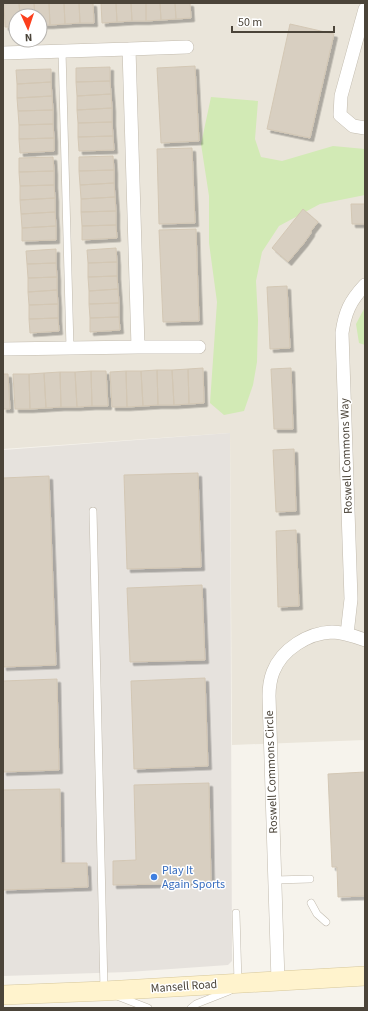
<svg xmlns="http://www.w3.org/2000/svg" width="368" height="1011" font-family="'Source Sans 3',sans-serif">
<defs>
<filter id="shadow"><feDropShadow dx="3.5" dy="3.5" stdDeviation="0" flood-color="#0004"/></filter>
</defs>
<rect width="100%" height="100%" fill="#f6f3ec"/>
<path fill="#eae5da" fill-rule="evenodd" d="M3,3H365V740L232,745L230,433L3,449ZM16,16H40V40H16Z"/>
<path fill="#e6e2dd" d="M230,433L232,961L228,965L128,972L3,976V450Z"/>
<path fill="#d2eab5" d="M211,97L258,101L255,139L261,157L282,161L333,146L365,149V195L320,204L279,226L262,252L256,281L258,320L257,362L253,385L244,411L224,415L210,403L217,302L209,243V196L201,144Z
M365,307V345L359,343L356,324Z"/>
<path fill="#d8cfc1" stroke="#d3c7b4" filter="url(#shadow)" d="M4,3H19L20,16H16V27H5Z
M19,3H34L35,16H20Z
M34,3H49L50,25H40V16H35Z
M49,3H64L65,24L50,25Z
M64,3H79L80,23L65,24Z
M79,3H93L94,23H80Z
M101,3H116L117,22L102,23Z
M116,3H131L132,21L117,22Z
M131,3H146V21H132Z
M146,3H160L161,20L146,21Z
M160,3H175L176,19L161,20Z
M175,3H190L191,18L176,19Z
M290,24L334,34L310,138L267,129Z
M195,66L199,141L161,143L157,68Z
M110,67V81L76,82V68Z
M51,69V82L17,84L16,70Z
M110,81L111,94L77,96L76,82Z
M51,82L52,96L17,98V84Z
M111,94L112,108L77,110V96Z
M52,96L53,110L18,111L17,98Z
M112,108V122L78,123L77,110Z
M53,110V124L19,125L18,111Z
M112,122L113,136L78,137V123Z
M53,124L54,138L19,139V125Z
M113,136L114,150L79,151L78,137Z
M54,138V151L20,153L19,139Z
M192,148L195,223L159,224L157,149Z
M113,156L114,170L79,171V157Z
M53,157L54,171L19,172V158Z
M114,170V183L80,185L79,171Z
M54,171V185L20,186L19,172Z
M114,183L115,197L81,199L80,185Z
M54,185L55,198L20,200V186Z
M115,197L116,211L81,212V199Z
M55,198V212L21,214L20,200Z
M351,204H365V224H352Z
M303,209L318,222L311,231V233L304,243L288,262L272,248Z
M116,211V225L82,226L81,212Z
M55,212L56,226L22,228L21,214Z
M116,225L117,238L82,240V226Z
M56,226V240L22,241V228Z
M196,229L199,321L163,322L159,230Z
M116,248L117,262L88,263L87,250Z
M56,249V263L27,264L26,251Z
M117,262V276L88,277V263Z
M56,263L57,277L28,278L27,264Z
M117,276L118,289L89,291L88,277Z
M57,277V290L28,292V278Z
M287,286L290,348L270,349L267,287Z
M118,289L119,303L89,304V291Z
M57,290L58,304L29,305L28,292Z
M119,303V317L90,318L89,304Z
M58,304V318L29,319V305Z
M119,317L120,330L90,332V318Z
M58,318L59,331L30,333L29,319Z
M203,368L204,403L189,404L188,369Z
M291,368L293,429H274L271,369Z
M188,369L189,404L174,405L172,370Z
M157,370H172L174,405H158Z
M157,370L158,405L143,406L141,371Z
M91,371H106L108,406H92Z
M91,371L92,406L77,407L75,372Z
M126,371H141L143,406L127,407Z
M126,371L127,407H112L110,372Z
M60,372H75L77,407H61Z
M60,372L61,407L46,408L44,373Z
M44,373L46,408L30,409L29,374Z
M3,374H8L10,409H3Z
M13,374H29L30,409H15Z
M294,449L296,511L276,512L273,450Z
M198,473L201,567L127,569L124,475Z
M49,476L56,665L3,667V478Z
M296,530L299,606L278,607L276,531Z
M202,585L205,660L130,662L127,588Z
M205,678L208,766L134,769L131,681Z
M57,679L59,770L3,772V681Z
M365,772V896L338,897L337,867H332L328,774Z
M209,783L211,883L113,885V861L136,860L134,785Z
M60,789L61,863H87L88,887L3,890V790Z"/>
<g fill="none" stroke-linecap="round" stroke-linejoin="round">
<defs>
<path id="lane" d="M62,51L70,348
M93,511L104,990
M275,880L310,879
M311,903L317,914L326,922
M236,913L238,983
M117,996L148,1008
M191,1008L196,1004L229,991"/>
<path id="street" d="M365,9L341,96L340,115L353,126L365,128
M129,49L187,47
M3,53L129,49L138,347L3,349
M138,347H199
M347,634L351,599L342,333C345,312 350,301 365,285
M278,981L269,696C269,688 270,680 273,672C282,649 308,633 332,632C343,632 354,636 365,640"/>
<path id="secondary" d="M3,995L104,991L365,976"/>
</defs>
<use href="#lane" stroke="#c2bbae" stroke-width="8"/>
<use href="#street" stroke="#c2bbae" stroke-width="14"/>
<use href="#secondary" stroke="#d6c79b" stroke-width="20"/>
<use href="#lane" stroke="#fff" stroke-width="7"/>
<use href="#street" stroke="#fff" stroke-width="13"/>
<use href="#secondary" stroke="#fff3cd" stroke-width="19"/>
</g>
<circle fill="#3f7fe0" stroke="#fff" stroke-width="1.5" cx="154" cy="877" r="4"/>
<g text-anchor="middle" stroke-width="3" stroke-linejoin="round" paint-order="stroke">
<g font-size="12" fill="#4b4439" stroke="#fff">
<text transform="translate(346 456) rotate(-92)" y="4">Roswell Commons Way</text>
<text transform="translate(271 772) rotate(-92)" y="4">Roswell Commons Circle</text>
<text transform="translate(184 986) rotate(-4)" y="4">Mansell Road</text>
</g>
<g font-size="12" fill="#366cbe" stroke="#fff" text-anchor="start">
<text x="162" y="874">Play It<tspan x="162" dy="14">Again Sports</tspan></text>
</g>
</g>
<rect width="368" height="1011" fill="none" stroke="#4b4439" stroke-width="8"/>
<g transform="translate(28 28) rotate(177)"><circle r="19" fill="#ffffff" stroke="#b7b4b0"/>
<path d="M0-3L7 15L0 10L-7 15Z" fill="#fc3f1d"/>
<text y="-6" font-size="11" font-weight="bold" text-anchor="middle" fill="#4b4439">N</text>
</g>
<path d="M232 26v6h102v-6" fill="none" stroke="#4b4439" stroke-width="2"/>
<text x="238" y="26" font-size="12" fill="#4b4439" stroke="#ffffff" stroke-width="3" paint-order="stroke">50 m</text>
</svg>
